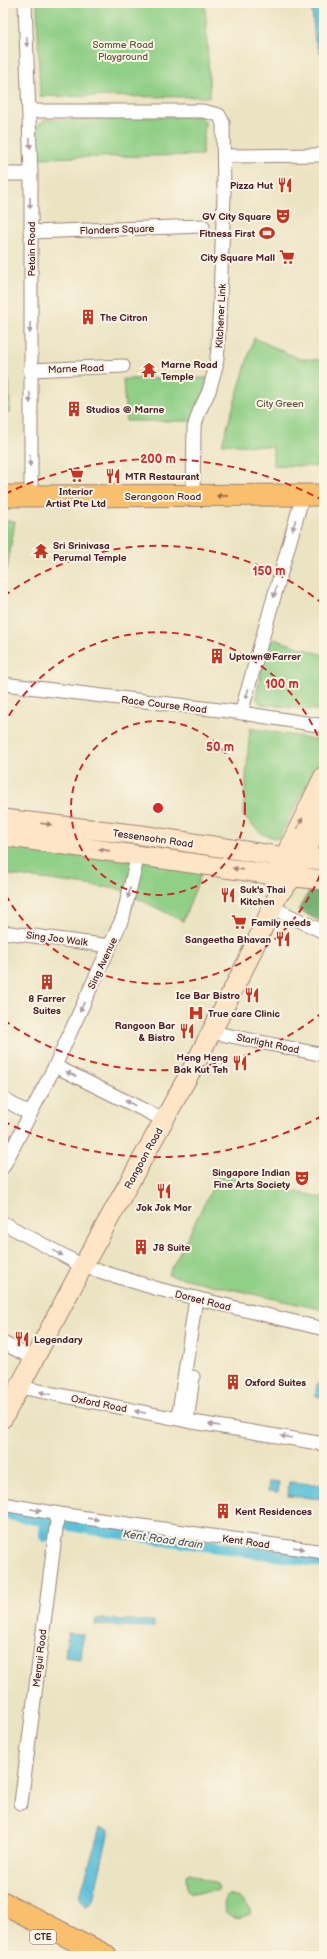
<svg xmlns="http://www.w3.org/2000/svg" width="327" height="1959" font-family="'Balsamiq Sans',sans-serif">
<rect width="100%" height="100%" fill="#fcf5e5"/>
<filter id="ink" filterUnits="userSpaceOnUse"><feTurbulence type="fractalNoise" baseFrequency=".025" numOctaves="2"/><feDisplacementMap in="SourceGraphic" scale="8" xChannelSelector="R" yChannelSelector="G"/><feConvolveMatrix kernelMatrix="1 2 1 2 8 2 1 2 1" color-interpolation-filters="sRGB"/></filter>
<filter id="wash" filterUnits="userSpaceOnUse"><feTurbulence type="fractalNoise" baseFrequency=".012" numOctaves="4" result="noise"/><feDisplacementMap in="SourceGraphic" scale="16" xChannelSelector="R" yChannelSelector="G"/><feGaussianBlur stdDeviation="0.9" result="paint"/><feColorMatrix in="noise" values="0 0 0 0 0 0 0 0 0 0 0 0 0 0 0 0 0 1.4 0 .05"/><feComposite in="paint" operator="in"/></filter>
<g filter="url(#wash)">
<rect width="100%" height="100%" fill="#ebe4c3"/>
<path fill="#90cf86" stroke="#6d7758" d="M37,3H205L210,97L40,96Z
M199,116L205,122L202,155L36,158L37,126L45,120Z
M254,338L300,359L324,360V467L273,465V447L222,444Z
M210,378L194,421H126L123,379Z
M3,381H9L10,412H3Z
M3,520L15,522L7,569L3,568Z
M274,639L324,655V711L261,704L256,697L267,644Z
M250,728L324,741L320,762L278,839L262,834L243,816Z
M3,836L205,864L183,921L119,889L3,874Z
M219,1175L324,1198V1310L168,1275Z
M189,1873L217,1884L219,1889L216,1891L191,1893L187,1889L186,1875Z
M228,1895L239,1898L251,1909V1913C246,1916 241,1920 235,1918C224,1916 221,1904 228,1895Z"/>
<path fill="#74b273" stroke="#5f684f" d="M310,890L324,892V923L298,910Z"/>
<path fill="#5bc1d9" stroke="#527082" d="M311,3H324V61L315,40Z
M317,1384L324,1385V1397L315,1396Z
M269,1481L279,1482L278,1492L268,1491Z
M289,1482L324,1485L323,1499L288,1496Z
M96,1619L154,1621V1627L95,1625Z
M68,1633L83,1634L81,1659L65,1657Z
M100,1828L109,1830L93,1900L90,1904L85,1906L81,1901L80,1896Z"/>
<g fill="none" stroke-linecap="round" stroke-linejoin="round">
<path stroke="#5bc1d9" stroke-width="12" d="M3,1513L93,1529L324,1562
M45,1536L46,1521"/>
</g>
</g>
<g filter="url(#ink)">
<g fill="none" stroke-linecap="round" stroke-linejoin="round">
<defs>
<path id="street" d="M25,3L31,174V495
M29,111H203L219,115L223,123L224,196L218,349L216,366L209,391L199,412L194,428L193,496
M225,156L324,155
M3,174H31
M30,232L203,226
M30,370L123,366
M3,684L236,712L324,726
M241,713L303,495
M273,908L324,932
M3,932L110,946
M211,1032L319,1054L324,1051
M55,1066L164,1120
M3,1099L30,1114
M3,1167L55,1066L123,917L138,855
M3,1223L83,1266L158,1289L324,1329
M3,1343L35,1359
M20,1387L187,1421L324,1444
M178,1419L196,1298
M187,1421L193,1377
M3,1504L65,1515L324,1552
M21,1803L57,1521L54,1514"/>
<path id="secondary" d="M3,819L141,835L284,857L324,860
M3,836L267,874L324,880
M279,868L324,776
M3,1418L83,1266L196,1062L247,962L278,895L293,877L324,815"/>
<path id="primary" d="M3,496L324,495"/>
<path id="highway" d="M3,1903L106,1956"/>
</defs>
<use href="#street" stroke="#9a8277" stroke-width="15"/>
<use href="#secondary" stroke="#9a8277" stroke-width="21"/>
<use href="#primary" stroke="#9a8277" stroke-width="23"/>
<use href="#highway" stroke="#9a8277" stroke-width="24"/>
<use href="#street" stroke="#fff" stroke-width="13"/>
<use href="#secondary" stroke="#fde5c5" stroke-width="19"/>
<use href="#primary" stroke="#f9bf6d" stroke-width="21"/>
<use href="#highway" stroke="#f9bf6d" stroke-width="22"/>
</g>
<defs><path id="oneway-solid" d="M-6-.8H1V-3.2L6.5 0L1 3.2V.8H-6Z"/></defs>
<g fill="#ae9aa0">
<use href="#oneway-solid" transform="translate(27 42) rotate(88)"/>
<use href="#oneway-solid" transform="translate(30 143) rotate(88)"/>
<use href="#oneway-solid" transform="translate(30 203) rotate(90)"/>
<use href="#oneway-solid" transform="translate(30 328) rotate(91)"/>
<use href="#oneway-solid" transform="translate(30 398) rotate(89)"/>
<use href="#oneway-solid" transform="translate(30 461) rotate(90)"/>
<use href="#oneway-solid" transform="translate(294 525) rotate(106)"/>
<use href="#oneway-solid" transform="translate(275 592) rotate(107)"/>
<use href="#oneway-solid" transform="translate(247 694) rotate(106)"/>
<use href="#oneway-solid" transform="translate(129 893) rotate(103)"/>
<use href="#oneway-solid" transform="translate(82 1007) rotate(115)"/>
<use href="#oneway-solid" transform="translate(71 1074) rotate(-154)"/>
<use href="#oneway-solid" transform="translate(130 1103) rotate(-152)"/>
<use href="#oneway-solid" transform="translate(58 1253) rotate(28)"/>
<use href="#oneway-solid" transform="translate(45 1393) rotate(-167)"/>
<use href="#oneway-solid" transform="translate(140 1412) rotate(-169)"/>
<use href="#oneway-solid" transform="translate(214 1425) rotate(-171)"/>
<use href="#oneway-solid" transform="translate(286 1437) rotate(-170)"/>
<use href="#oneway-solid" transform="translate(36 1510) rotate(11)"/>
<use href="#oneway-solid" transform="translate(93 1519) rotate(8)"/>
<use href="#oneway-solid" transform="translate(299 1548) rotate(8)"/>
</g>
<use fill="#996749" href="#oneway-solid" transform="translate(222 496) rotate(179)"/>
<g fill="#a48278">
<use href="#oneway-solid" transform="translate(300 823) rotate(-63)"/>
<use href="#oneway-solid" transform="translate(46 824) rotate(7)"/>
<use href="#oneway-solid" transform="translate(104 850) rotate(-172)"/>
<use href="#oneway-solid" transform="translate(238 869) rotate(-171)"/>
</g>
</g>
<g fill="none" stroke="#d62828" stroke-width="2" stroke-dasharray="7 5">
<circle cx="158" cy="808" r="87"/>
<path d="M324 864A175 175 0 0 1 3 890M3 726A175 175 0 0 1 324 752"/>
<path d="M323 1012A262 262 0 0 1 4 1020M4 596A262 262 0 0 1 323 604"/>
<path d="M322 1116A349 349 0 0 1 5 1122M5 494A349 349 0 0 1 322 500"/>
</g>
<defs>
<symbol id="restaurant-bare" viewBox="-9 -9 18 18"><path d="M-5-6h1v4h1v-4h1v4h1v-4h1v5L-1.5 .5V6h-2V.5L-5-1ZM5-6V6H3V1.5H1.5Q1.5-4 5-6Z" fill="#c8321e" stroke="#fcf5e5" stroke-width="2.5" paint-order="stroke"/></symbol>
<symbol id="theatre-bare" viewBox="-9 -9 18 18"><path d="M-5-5.5Q0-4 5-5.5V0Q5 5 0 6Q-5 5-5 0ZM-3.3-2.5H-1v1.5H-3.3ZM1-2.5H3.3v1.5H1ZM-2.8 1Q0 5.5 2.8 1Z" fill="#c8321e" stroke="#fcf5e5" stroke-width="2.5" paint-order="stroke"/></symbol>
<symbol id="stadium-bare" viewBox="-9 -9 18 18"><path d="M0-5a6.5 5 0 1 0 0 10a6.5 5 0 1 0 0-10ZM-3.5-1.8h7v3.6h-7Z" fill="#c8321e" stroke="#fcf5e5" stroke-width="2.5" paint-order="stroke"/></symbol>
<symbol id="supermarket-bare" viewBox="-9 -9 18 18"><path d="M-6-5.5h2.5l.6 2H6L4.5 2H-2.5L-4.4-4H-6ZM-1.5 3.2a1.3 1.3 0 1 0 .1 0ZM3 3.2a1.3 1.3 0 1 0 .1 0Z" fill="#c8321e" stroke="#fcf5e5" stroke-width="2.5" paint-order="stroke"/></symbol>
<symbol id="building-bare" viewBox="-9 -9 18 18"><path d="M-4-6H4V6H1V3H-1V6H-4ZM-2.5-4.3h1.7v1.8h-1.7ZM.8-4.3h1.7v1.8H.8ZM-2.5-1h1.7V.8h-1.7ZM.8-1h1.7V.8H.8Z" fill="#c8321e" stroke="#fcf5e5" stroke-width="2.5" paint-order="stroke"/></symbol>
<symbol id="temple-bare" viewBox="-9 -9 18 18"><path d="M0-6L5-2H3V0L6.5 2.5H4V6H1.5V3h-3V6H-4V2.5H-6.5L-3 0V-2H-5Z" fill="#c8321e" stroke="#fcf5e5" stroke-width="2.5" paint-order="stroke"/></symbol>
<symbol id="hospital-bare" viewBox="-9 -9 18 18"><path d="M-5-5h3v3.5h4V-5h3V5h-3V1.5h-4V5h-3Z" fill="#c8321e" stroke="#fcf5e5" stroke-width="2.5" paint-order="stroke"/></symbol>
</defs>
<g fill-rule="evenodd">
<use href="#restaurant-bare" x="274" y="174" width="22" height="22"/>
<use href="#theatre-bare" x="272" y="205" width="22" height="22"/>
<use href="#stadium-bare" x="256" y="222" width="22" height="22"/>
<use href="#supermarket-bare" x="276" y="246" width="22" height="22"/>
<use href="#building-bare" x="77" y="306" width="22" height="22"/>
<use href="#temple-bare" x="138" y="359" width="22" height="22"/>
<use href="#building-bare" x="63" y="398" width="22" height="22"/>
<use href="#supermarket-bare" x="65" y="464" width="22" height="22"/>
<use href="#restaurant-bare" x="102" y="465" width="22" height="22"/>
<use href="#temple-bare" x="30" y="540" width="22" height="22"/>
<use href="#building-bare" x="206" y="645" width="22" height="22"/>
<use href="#restaurant-bare" x="217" y="884" width="22" height="22"/>
<use href="#supermarket-bare" x="228" y="911" width="22" height="22"/>
<use href="#restaurant-bare" x="272" y="928" width="22" height="22"/>
<use href="#building-bare" x="36" y="971" width="22" height="22"/>
<use href="#restaurant-bare" x="241" y="984" width="22" height="22"/>
<use href="#hospital-bare" x="185" y="1002" width="22" height="22"/>
<use href="#restaurant-bare" x="176" y="1020" width="22" height="22"/>
<use href="#restaurant-bare" x="229" y="1052" width="22" height="22"/>
<use href="#theatre-bare" x="291" y="1167" width="22" height="22"/>
<use href="#restaurant-bare" x="153" y="1180" width="22" height="22"/>
<use href="#building-bare" x="130" y="1236" width="22" height="22"/>
<use href="#restaurant-bare" x="11" y="1328" width="22" height="22"/>
<use href="#building-bare" x="222" y="1371" width="22" height="22"/>
<use href="#building-bare" x="212" y="1500" width="22" height="22"/>
</g>
<g text-anchor="middle" stroke-width="4" stroke-linejoin="round" paint-order="stroke">
<rect fill="#fcf5e5" stroke="#7f5f63" stroke-width="1" x="30" y="1930" width="26" height="14" rx="3"/>
<g font-size="9" font-weight="bold" fill="#4a1f2b">
<text x="43" y="1940">CTE</text>
</g>
<g font-size="10" fill="#5f5446" stroke="#fcf5e5">
<text x="123" y="48">Somme Road<tspan x="123" dy="12">Playground</tspan></text>
<text x="280" y="407">City Green</text>
</g>
<g font-size="10" font-weight="bold" fill="#4a1f2b" stroke="#fcf5e5" text-anchor="start">
<text x="273" y="189" text-anchor="end">Pizza Hut</text>
<text x="271" y="220" text-anchor="end">GV City Square</text>
<text x="255" y="237" text-anchor="end">Fitness First</text>
<text x="275" y="261" text-anchor="end">City Square Mall</text>
<text x="100" y="321">The Citron</text>
<text x="161" y="368">Marne Road<tspan x="161" dy="12">Temple</tspan></text>
<text x="86" y="413">Studios @ Marne</text>
<text x="125" y="480">MTR Restaurant</text>
<text x="76" y="495" text-anchor="middle">Interior<tspan x="76" dy="12">Artist Pte Ltd</tspan></text>
<text x="53" y="549">Sri Srinivasa<tspan x="53" dy="12">Perumal Temple</tspan></text>
<text x="229" y="660">Uptown@Farrer</text>
<text x="240" y="893">Suk's Thai<tspan x="240" dy="12">Kitchen</tspan></text>
<text x="251" y="926">Family needs</text>
<text x="271" y="943" text-anchor="end">Sangeetha Bhavan</text>
<text x="240" y="999" text-anchor="end">Ice Bar Bistro</text>
<text x="47" y="1002" text-anchor="middle">8 Farrer<tspan x="47" dy="12">Suites</tspan></text>
<text x="208" y="1017">True care Clinic</text>
<text x="175" y="1029" text-anchor="end">Rangoon Bar<tspan x="175" dy="12">&amp; Bistro</tspan></text>
<text x="228" y="1061" text-anchor="end">Heng Heng<tspan x="228" dy="12">Bak Kut Teh</tspan></text>
<text x="290" y="1176" text-anchor="end">Singapore Indian<tspan x="290" dy="12">Fine Arts Society</tspan></text>
<text x="164" y="1211" text-anchor="middle">Jok Jok Mor</text>
<text x="153" y="1251">J8 Suite</text>
<text x="34" y="1343">Legendary</text>
<text x="245" y="1386">Oxford Suites</text>
<text x="235" y="1515">Kent Residences</text>
</g>
<g font-size="10" fill="#4a1f2b" stroke="#fcf5e5">
<text transform="translate(117 229) rotate(-2)" y="4">Flanders Square</text>
<text transform="translate(31 249) rotate(-90)" y="4">Petain Road</text>
<text transform="translate(220 316) rotate(-87)" y="4">Kitchener Link</text>
<text transform="translate(76 368) rotate(-2)" y="4">Marne Road</text>
<text x="163" y="500">Serangoon Road</text>
<text transform="translate(164 704) rotate(7)" y="4">Race Course Road</text>
<text transform="translate(153 838) rotate(8)" y="4">Tessensohn Road</text>
<text transform="translate(57 938) rotate(7)" y="4">Sing Joo Walk</text>
<text transform="translate(102 963) rotate(-65)" y="4">Sing Avenue</text>
<text transform="translate(268 1043) rotate(12)" y="4">Starlight Road</text>
<text transform="translate(143 1158) rotate(-61)" y="4">Rangoon Road</text>
<text transform="translate(203 1300) rotate(14)" y="4">Dorset Road</text>
<text transform="translate(99 1403) rotate(11)" y="4">Oxford Road</text>
<text transform="translate(246 1541) rotate(8)" y="4">Kent Road</text>
<text transform="translate(39 1658) rotate(-83)" y="4">Mergui Road</text>
</g>
<g font-size="11" font-style="italic" fill="#505868" stroke="#fcf5e5">
<text transform="translate(163 1539) rotate(8)" y="4">Kent Road drain</text>
</g>
</g>
<circle cx="158" cy="808" r="6" fill="#d62828" stroke="#fcf5e5" stroke-width="2"/>
<g font-size="12" text-anchor="middle" font-weight="bold" fill="#d62828" stroke="#fcf5e5" stroke-width="4" stroke-linejoin="round" paint-order="stroke">
<text x="158" y="463">200 m</text>
<text x="269" y="575">150 m</text>
<text x="282" y="688">100 m</text>
<text x="220" y="751">50 m</text>
</g>
<rect width="327" height="1959" fill="none" stroke="#fcf5e5" stroke-width="16"/>
</svg>
